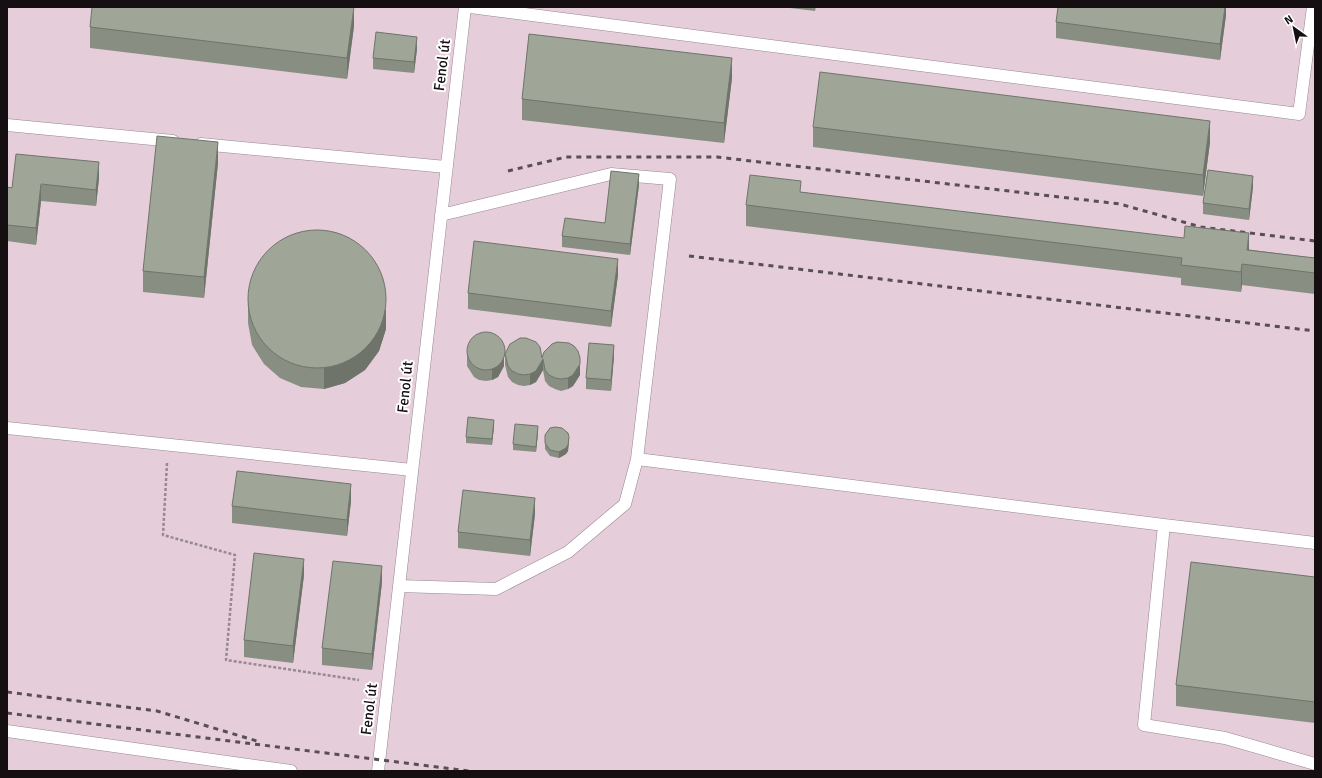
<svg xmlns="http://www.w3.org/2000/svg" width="1322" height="778" font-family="Signika,sans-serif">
<rect width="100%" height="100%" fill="#eddce5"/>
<path fill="#e5cdda" d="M7,7H1315V771H7Z"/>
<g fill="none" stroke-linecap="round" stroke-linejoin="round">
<defs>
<path id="service" d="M470,7L1299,114L1313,7
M7,125L173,141
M201,144L446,167
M441,215L611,174L670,179L637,459
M7,428L412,470
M1315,543L1164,525L1144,725L1225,738L1315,764
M399,586L496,589L568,552L625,504L637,459L1164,525
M7,731L291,771
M378,771L465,7"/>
</defs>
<use href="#service" stroke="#96878f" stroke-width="13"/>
<path stroke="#968990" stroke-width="2.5" stroke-dasharray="3 2" stroke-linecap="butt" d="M167,463L163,535L235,555L226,660L359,680"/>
<use href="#service" stroke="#fff" stroke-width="12"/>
<path stroke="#584f54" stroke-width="3" stroke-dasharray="5 5" stroke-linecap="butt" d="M508,171L566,157H717L1120,204L1201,227L1315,241
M689,256L1315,331
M7,692L157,711L257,741
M7,713L469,771"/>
</g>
<path fill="#898e82" d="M782,7H816L815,11Z
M1226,7V15L1220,60L1056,38V22Z
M354,26L347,79L90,48V27Z
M417,49L414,73L373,69V58Z
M732,78L724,143L522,120V99Z
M813,127L1210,142L1203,196L813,147Z
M218,163L204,298L143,292V271Z
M99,178L96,206L41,201L36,245L7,241V187L12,188Z
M639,185L630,255L562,247V236L605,223Z
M1253,187L1249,220L1203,214V203Z
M801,192L1315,258V294L1242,285L1241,292L1181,285V278L746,226V205Z
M618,275L611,327L468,309V293Z
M248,302L386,329L379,351L365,370L345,383L324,389L301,387L280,378L264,364L252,345L248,323Z
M467,354L504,366L498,377L492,380L486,381L479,380L474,377L467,366Z
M505,354L542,358L580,375L573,386L568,389L561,391L555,389L549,386L545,381L543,370L536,382L530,385L524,386L518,385L512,382L508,377L505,365Z
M614,356L611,391L586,389V378Z
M494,426L492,445L466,443V437Z
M538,432L536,452L513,450V444Z
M545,435L569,443L568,451L566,454L559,458L550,456L545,449Z
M351,501L347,536L232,523V506Z
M535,514L530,556L458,548V532Z
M304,575L293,663L244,657V640Z
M1315,577V723L1176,706V685Z
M382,582L372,670L322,665V648Z"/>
<path fill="#6f746a" d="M354,7V26L347,79V58Z
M1225,7H1226V15L1220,60V44Z
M417,37V49L414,73V62Z
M732,58V78L724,143V123Z
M1210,121V142L1203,196V175Z
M218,142V163L204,298V277Z
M99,162V178L96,206V190Z
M639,174V185L630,255V244Z
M1253,176V187L1249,220V209Z
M41,184V201L36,245V228Z
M1249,233V254L1247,250Z
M618,259V275L611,327V311Z
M1242,264V285L1241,292V272Z
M386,309V329L379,351L365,370L345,383L324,389V368Z
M614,345V356L611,391V380Z
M504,354V366L498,377L492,380V369Z
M543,359V370L536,382L530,385V374Z
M580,364V375L573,386L568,389V378Z
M494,420V426L492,445V439Z
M538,426V432L536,452V447Z
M569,437L568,451L566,454L559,458V452Z
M351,484V501L347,536V520Z
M535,498V514L530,556V540Z
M304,559V575L293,663V646Z
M382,566V582L372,670V654Z"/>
<path fill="#9fa597" stroke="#6f746a" d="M92,7H354L347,58L90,27Z
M1058,7H1225L1220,44L1056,22Z
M376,32L417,37L414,62L373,58Z
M529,34L732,58L724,123L522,99Z
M820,72L1210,121L1203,175L813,127Z
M157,136L218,142L204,277L143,271Z
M16,154L99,162L96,190L41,184L36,228L7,225V187L12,188Z
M1208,170L1253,176L1249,209L1203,203Z
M611,171L639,174L630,244L562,236L565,218L605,223Z
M750,175L801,181L800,192L1184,238L1185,226L1249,233L1247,250L1315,258V273L1242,264L1241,272L1181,265L1182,258L746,205Z
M248 299a69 69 0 1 1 138 0a69 69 0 1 1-138 0Z
M474,241L618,259L611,311L468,293Z
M467 351a19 19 0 1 1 38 0a19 19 0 1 1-38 0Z
M520,338H526L536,342L540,347L542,358L544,352L552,344L557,342L569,343L574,346L578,351L580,358V364L573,375L568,378L561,379L555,378L549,375L545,370L543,359L536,371L530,374L524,375L518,374L512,371L508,366L505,354L510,344Z
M589,343L614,345L611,380L586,378Z
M468,417L494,420L492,439L466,437Z
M515,424L538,426L536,447L513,444Z
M555,427L562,428L568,433L569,437L568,445L566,448L559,452L550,450L545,443V435L550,428Z
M237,471L351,484L347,520L232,506Z
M463,490L535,498L530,540L458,532Z
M254,553L304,559L293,646L244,640Z
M333,561L382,566L372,654L322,648Z
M1191,562L1315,577V702L1176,685Z"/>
<g text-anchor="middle" stroke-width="4" stroke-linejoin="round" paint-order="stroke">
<g font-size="15" fill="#150f12" stroke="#fff">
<text transform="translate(442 65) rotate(-83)" y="5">Fenol út</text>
<text transform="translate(405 387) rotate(-84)" y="5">Fenol út</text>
<text transform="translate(369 709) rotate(-83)" y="5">Fenol út</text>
</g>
</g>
<rect width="1322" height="778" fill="none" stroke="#150f12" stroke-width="16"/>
<g transform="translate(1294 28) rotate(327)" stroke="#ffffff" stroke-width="3" paint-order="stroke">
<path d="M0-3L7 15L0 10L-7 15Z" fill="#150f12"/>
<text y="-6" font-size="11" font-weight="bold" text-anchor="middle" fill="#150f12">N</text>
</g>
</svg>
